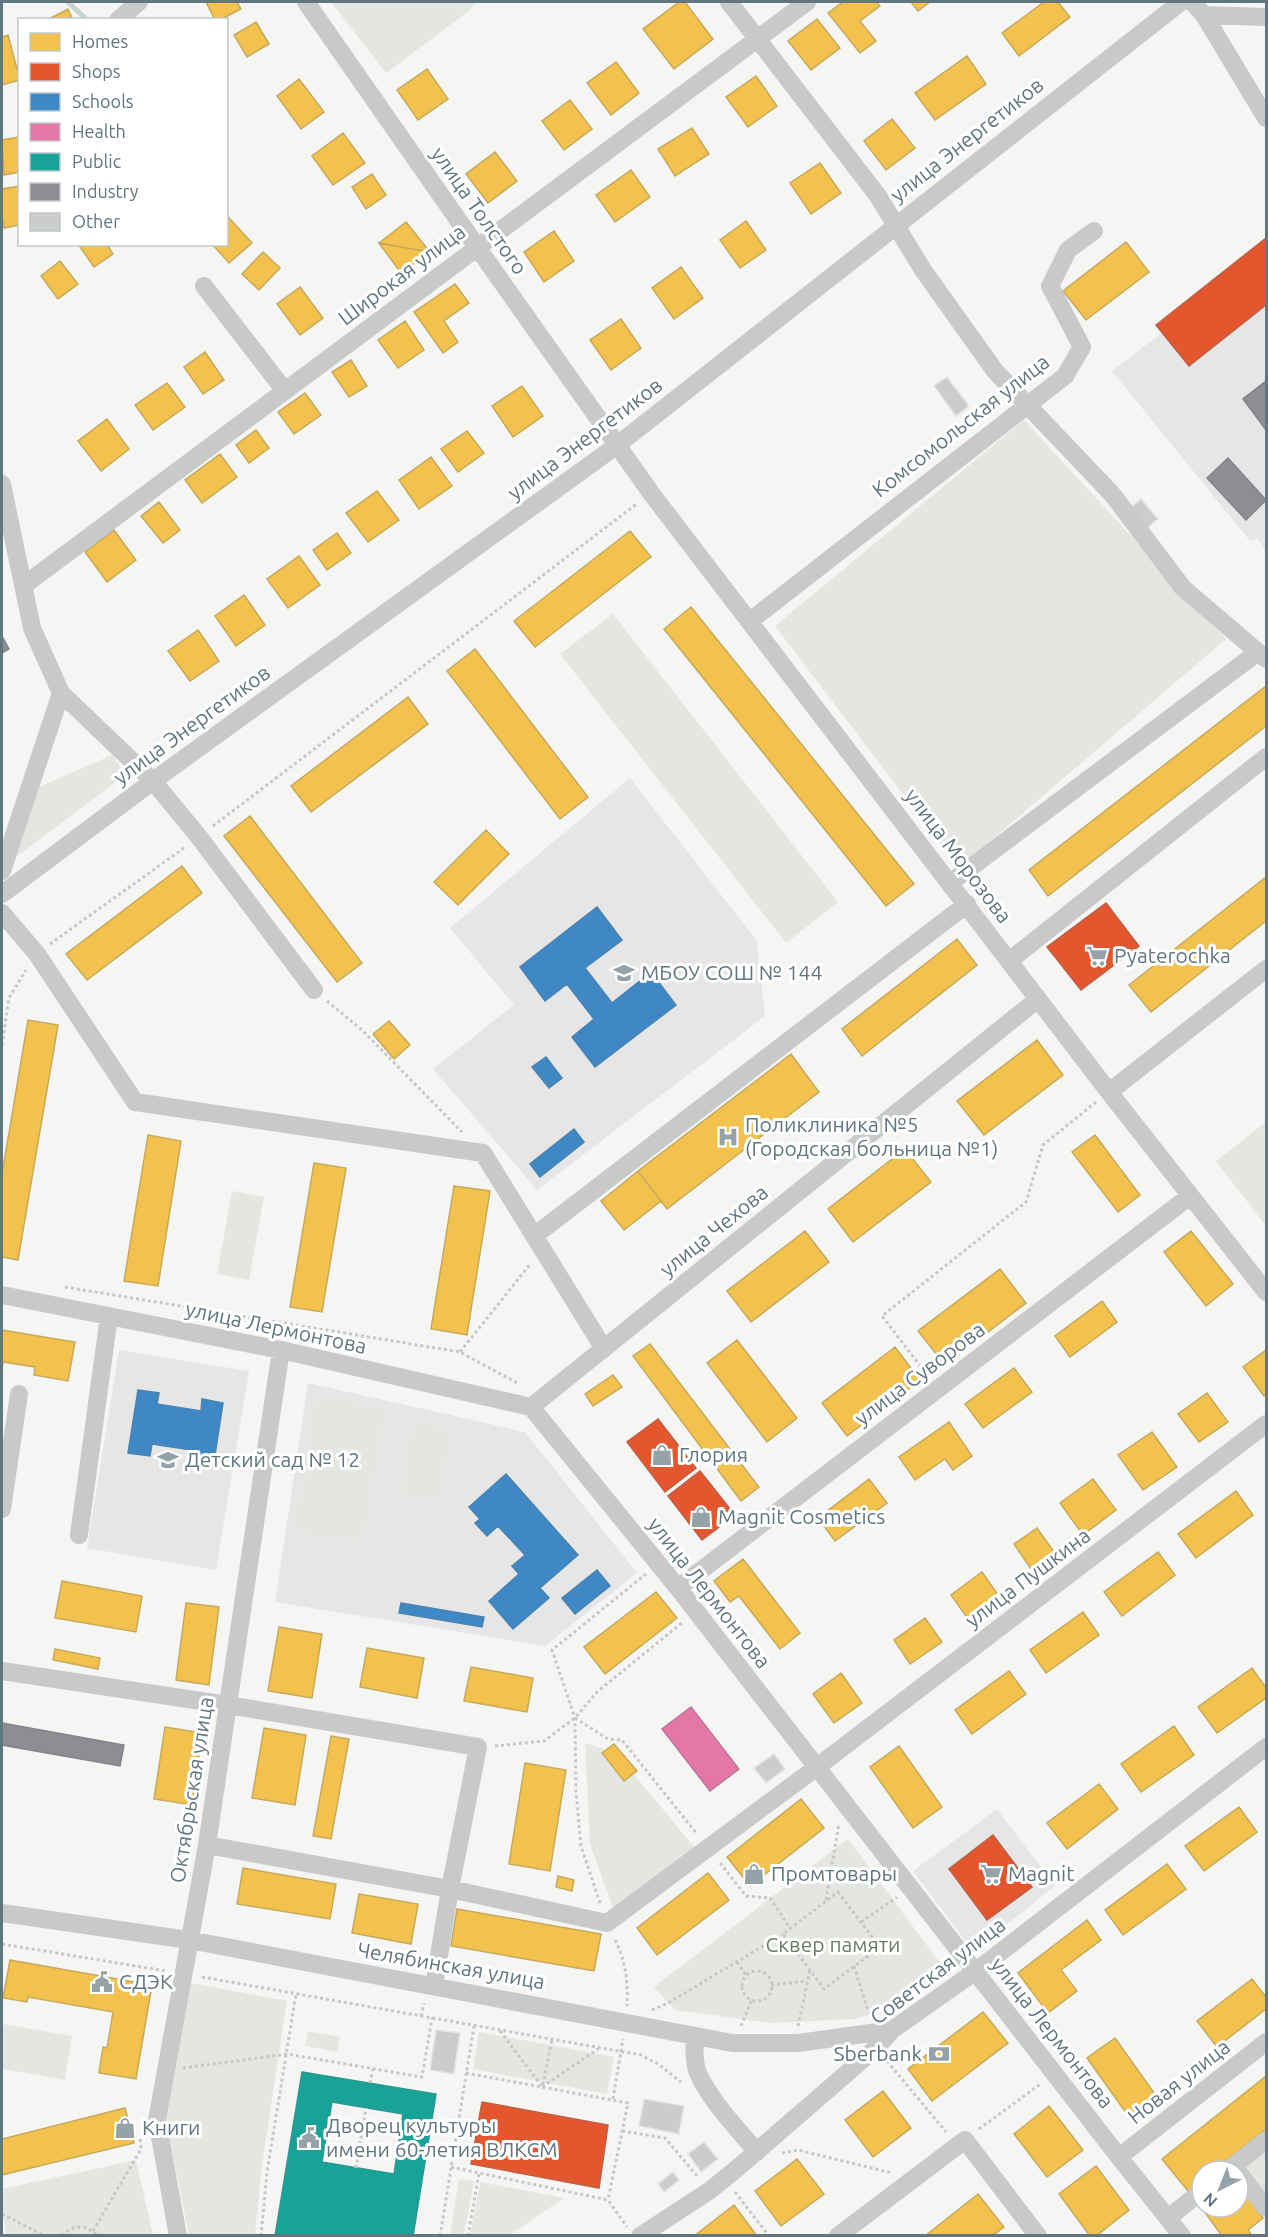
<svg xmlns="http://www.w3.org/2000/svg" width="1268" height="2237" font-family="Ubuntu,sans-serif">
<rect width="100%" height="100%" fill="#f5f5f4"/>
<path fill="#e5e6e5" d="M1266,253V551L1257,538L1250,541L1112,371Z
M630,778L757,941L765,1016L537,1190L433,1069L514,1005L450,928Z
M119,1350L249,1371L216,1570L87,1548Z
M308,1383L525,1432L637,1573L545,1646L275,1602Z
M997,1809L1055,1886L973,1951L913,1871Z"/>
<path fill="#e4e7e1" d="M331,2H476L470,10L386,73Z
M1024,420L1226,639L959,868L775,626Z
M613,614L838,902L786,943L560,654Z
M112,755L126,774L12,860L39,787Z
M1266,1122V1226L1216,1161Z
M232,1191L264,1197L249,1280L217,1274Z
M316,1395L386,1407L363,1543L293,1531Z
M413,1422L451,1429L439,1501L401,1494Z
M585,1743L603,1749L632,1772L695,1848L613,1908L590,1844Z
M848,1839L943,1967L926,1986L905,2003L856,2019L772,2023L675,2010L654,1987Z
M191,1983L287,2001L262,2166L255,2235H189L166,2121Z
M2,2024L72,2036L65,2080L2,2069Z
M308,2031L340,2037L337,2052L305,2046Z
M479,2032L614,2057L607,2094L473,2069Z
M1266,2149V2196L1244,2167Z
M136,2160L153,2235H7L2,2211V2189Z
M459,2179L474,2181L464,2235H450Z
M480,2182L564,2198L510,2235H470Z"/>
<path fill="#f2c14e" stroke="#c6aa5c" stroke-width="1.5" d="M206,2H237L241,9L220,20H215Z
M679,2H685L713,39L674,69L643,29Z
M843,2H876L880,6L860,21L876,41L860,53L828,13Z
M911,2H930L918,11Z
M1044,2H1058L1070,17L1019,56L1002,33Z
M68,9L73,20H47Z
M817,19L840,48L811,70L788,41Z
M256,22L269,44L247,57L234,35Z
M8,35L20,80L2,85V37Z
M967,56L986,84L935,120L915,93Z
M616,62L639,93L611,115L587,83Z
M427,69L448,99L418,120L397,90Z
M756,76L777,106L748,127L726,97Z
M299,79L324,112L301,129L277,96Z
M570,100L592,129L564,150L542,121Z
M892,119L915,148L886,170L864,141Z
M692,128L709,154L675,176L658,149Z
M343,133L365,163L333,185L312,156Z
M20,137V172L4,175L2,140Z
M495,152L517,181L488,203L466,174Z
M820,163L841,193L811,214L790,183Z
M631,170L650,197L615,222L596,195Z
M372,174L386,195L366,209L352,187Z
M20,186V225L4,228L2,217V189Z
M229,218L252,243L229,263L212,244H226V220Z
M746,221L766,250L740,268L720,240Z
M406,222L430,252L379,243Z
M554,231L574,261L544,282L524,252Z
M1126,242L1149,272L1086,320L1063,291Z
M379,243L430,252L401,273Z
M78,244H107L113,254L94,267Z
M263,252L280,268L259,290L242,274Z
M60,261L78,284L58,299L41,276Z
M681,267L703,298L674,319L652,288Z
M455,284L469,303L444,321L458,342L443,353L414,312Z
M300,287L323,318L300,335L277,304Z
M621,319L641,348L611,370L590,340Z
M405,321L424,350L398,368L378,340Z
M205,352L224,380L203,394L184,367Z
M351,360L367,386L349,397L332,372Z
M167,383L185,407L153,430L135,405Z
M522,386L543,416L513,437L492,406Z
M305,393L321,415L294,434L278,412Z
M107,419L129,449L101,471L78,441Z
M256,430L269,448L249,463L236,445Z
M467,431L484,453L458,472L441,449Z
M220,454L237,477L202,503L185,480Z
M431,457L452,486L419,509L399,480Z
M377,491L399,520L368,542L346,513Z
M159,502L180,530L163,543L141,516Z
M114,530L136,560L107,582L85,552Z
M630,531L651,557L535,647L514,621Z
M337,533L351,553L327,570L313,550Z
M299,556L320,585L288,608L267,579Z
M244,595L265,625L236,646L215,616Z
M691,607L914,884L886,906L664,629Z
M198,630L219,661L190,681L168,651Z
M475,649L588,797L560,819L447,671Z
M1266,686V726L1048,896L1029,870Z
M408,697L428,724L311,812L291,786Z
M250,816L362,963L337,982L224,836Z
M486,830L509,854L458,905L434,882Z
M182,866L202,893L87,980L66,954Z
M1266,877V921L1151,1012L1129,985Z
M957,939L977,965L862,1056L842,1029Z
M28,1020L58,1025L18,1260L2,1257V1174Z
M389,1021L410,1045L394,1059L373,1034Z
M1037,1040L1063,1075L984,1135L957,1101Z
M791,1054L819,1092L667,1209L638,1171Z
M148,1135L181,1141L158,1286L124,1281Z
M1095,1135L1140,1195L1118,1212L1072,1152Z
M905,1149L931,1182L853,1242L828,1209Z
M314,1163L346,1168L322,1312L290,1307Z
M638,1171L661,1201L624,1230L601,1201Z
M454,1186L490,1191L467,1335L431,1329Z
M805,1231L829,1262L751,1322L727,1291Z
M1191,1231L1233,1284L1206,1306L1164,1252Z
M1000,1269L1026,1303L945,1365L918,1331Z
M1102,1301L1117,1322L1070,1357L1055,1336Z
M2,1330L75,1342L68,1381L34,1375L35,1367L3,1362L2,1369Z
M737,1340L797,1418L767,1442L707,1363Z
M650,1344L759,1487L741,1501L633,1356Z
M895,1347L920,1380L847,1436L822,1403Z
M1266,1350V1394L1264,1396L1243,1367Z
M1014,1368L1032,1392L983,1428L965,1404Z
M613,1375L622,1387L593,1406L585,1394Z
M1207,1393L1228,1422L1199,1442L1178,1414Z
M949,1422L972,1456L953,1470L945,1459L915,1480L899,1457Z
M1152,1432L1177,1467L1143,1490L1118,1455Z
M869,1479L887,1503L835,1541L818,1518Z
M1093,1479L1116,1510L1083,1535L1060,1503Z
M1236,1491L1253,1515L1196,1558L1178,1534Z
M1037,1528L1057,1556L1033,1572L1014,1544Z
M1158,1552L1175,1575L1122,1616L1104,1592Z
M743,1559L800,1633L780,1649L739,1596L730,1602L714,1581Z
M982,1572L999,1596L968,1619L951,1595Z
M62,1581L142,1596L136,1632L55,1618Z
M656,1592L677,1618L605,1674L584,1647Z
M186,1603L219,1607L209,1685L176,1680Z
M1083,1612L1099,1635L1046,1673L1030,1650Z
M925,1618L942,1642L910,1664L894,1640Z
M279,1627L322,1634L312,1698L268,1691Z
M367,1648L424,1658L417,1698L360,1687Z
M55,1649L100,1658L98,1669L53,1660Z
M471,1667L533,1678L527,1712L464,1701Z
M1252,1668L1266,1688V1698L1217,1733L1198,1707Z
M1009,1671L1026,1694L972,1734L955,1710Z
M841,1673L862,1703L834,1723L813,1694Z
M1174,1726L1194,1755L1141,1792L1121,1764Z
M165,1727L202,1733L192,1805L154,1799Z
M264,1728L306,1735L295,1805L252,1798Z
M331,1736L349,1739L331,1839L313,1836Z
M614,1744L637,1771L624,1781L602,1753Z
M899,1746L942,1807L913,1828L870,1767Z
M525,1763L566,1770L550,1871L509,1864Z
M1099,1784L1118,1809L1067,1849L1047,1823Z
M801,1799L824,1828L750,1886L727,1857Z
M1239,1807L1257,1832L1204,1871L1185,1846Z
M1167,1864L1186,1889L1123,1935L1105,1910Z
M243,1868L336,1884L330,1919L237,1904Z
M708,1873L729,1900L657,1955L637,1928Z
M558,1876L574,1880L572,1891L556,1887Z
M359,1894L418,1904L411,1944L352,1933Z
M457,1909L601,1934L594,1971L451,1946Z
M1087,1920L1101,1940L1061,1970L1077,1991L1048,2013L1018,1973Z
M10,1960L152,1985L136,2079L99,2073L103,2047L107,2048L113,2012L28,1997L27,2002L3,1998Z
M1252,1979L1266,1997V2009L1217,2047L1197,2021Z
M983,2012L1008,2043L932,2101L908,2069Z
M1115,2038L1157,2097L1129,2117L1087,2058Z
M1266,2076V2129L1213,2171H1202V2180L1188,2191L1162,2159Z
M883,2091L911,2128L873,2157L845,2120Z
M1049,2106L1083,2150L1047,2177L1014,2134Z
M125,2108L134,2143L2,2175V2139Z
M797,2159L824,2194L781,2226L755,2191Z
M1096,2166L1129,2210L1096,2236H1090L1059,2194Z
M978,2194L1004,2227L992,2236H925Z
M1247,2196L1263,2218L1248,2230L1252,2236H1222L1198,2203L1202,2200V2207H1238V2202Z
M734,2205L757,2236H694Z"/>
<path fill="#e4572e" stroke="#bd6046" stroke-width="1.5" d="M1266,238V305L1189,366L1156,325Z
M1106,903L1139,946L1081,990L1047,947Z
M658,1419L696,1468L665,1492L627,1442Z
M700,1471L735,1515L702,1540L668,1496Z
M993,1835L1032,1887L987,1920L949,1869Z
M482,2102L608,2125L599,2188L471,2164Z"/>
<path fill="#3f88c5" stroke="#4983b0" stroke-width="1.5" d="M597,907L622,940L585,968L612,1003L651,972L676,1005L595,1067L572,1037L594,1019L567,984L545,1001L520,967Z
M546,1057L562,1078L549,1088L532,1067Z
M574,1129L584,1142L540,1177L530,1164Z
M138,1390L159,1393L157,1404L201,1411L202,1399L223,1403L213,1468L190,1464L192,1450L152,1444L150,1456L128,1453Z
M506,1474L578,1555L540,1588L549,1598L513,1629L489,1601L519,1574L512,1566L525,1555L498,1526L487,1536L475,1523L480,1519L469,1507Z
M597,1570L610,1586L575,1614L562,1598Z
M401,1603L484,1617L482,1627L399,1613Z"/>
<path fill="#e377a8" stroke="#bc779b" stroke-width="1.5" d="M691,1707L739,1769L710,1791L662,1729Z"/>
<path fill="#17a398" stroke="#2d9690" stroke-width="1.5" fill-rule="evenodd" d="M302,2072L436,2094L413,2236H275ZM332,2102L403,2114L394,2174L322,2162Z"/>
<path fill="#8d8d92" stroke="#80868c" stroke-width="1.5" d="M1266,381V430L1243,399Z
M1228,458L1266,500L1246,520L1207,478Z
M2,636L9,649L2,653Z
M2,1723L124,1745L120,1766L2,1745Z"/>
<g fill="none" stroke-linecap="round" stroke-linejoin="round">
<path stroke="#c8d3d4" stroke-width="5" d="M68,2L87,20"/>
</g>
<path fill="#cbcdcd" stroke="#e4e4e4" stroke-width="1.5" d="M947,377L969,406L956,416L934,386Z
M1141,499L1158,519L1147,528L1130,508Z
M774,1754L785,1769L766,1783L754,1768Z
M436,2030L460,2033L454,2074L430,2070Z
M644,2099L684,2106L679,2134L639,2126Z
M704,2142L718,2159L701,2172L688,2154Z
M673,2172L679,2180L664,2192L658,2184Z"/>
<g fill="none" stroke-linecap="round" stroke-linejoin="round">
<path stroke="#c6c8c8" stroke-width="3" stroke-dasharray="3 3" stroke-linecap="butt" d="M213,826L638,503
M50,944L184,848
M327,1001L362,1030L462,1132
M2,1045L9,998L26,970
M65,1287L460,1352L519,1384
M460,1352L531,1263
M928,1376L882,1316L1026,1202L1043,1145L1096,1102
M575,1718L608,1739L622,1740L697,1834
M495,1746L544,1741L575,1718L597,1692L683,1622
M720,1863L746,1896L770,1898L790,1928
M838,1892L880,1947L824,1989L783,1934Z
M826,1900L839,1823
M600,1903L581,1846L576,1792L575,1718L552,1650L646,1574
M861,1922L897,1897
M615,1940C626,1961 628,1982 627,2006
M2,1944L166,1971
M737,1962L746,1975
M854,1966L868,2011L872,2014
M742 1986a15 15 0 1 1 30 0a15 15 0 1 1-30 0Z
M202,1977L641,2055L658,2064L681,2082
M771,1985L807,1981
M652,2010L668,2003L783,1934
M421,2016L424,2003
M741,2026L752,1999
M798,2026L810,1970
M500,2031L541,2085
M887,2061L946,2132
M183,2068L287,2054L422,2077L432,2018
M466,2073L628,2103L608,2200
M370,2083L373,2069
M543,2085L552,2039
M542,2087L598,2049
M613,2099L623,2039
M979,2129L1042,2083
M622,2131L665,2138L698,2177
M782,2153L798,2150L892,2173
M451,2167L608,2200L627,2227
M356,2168L366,2108
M735,2192L769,2236
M2,2214L45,2236
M93,2231L141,2149L140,2138
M62,2236C73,2224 86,2224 98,2236
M261,2236L267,2172L296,1994
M440,2236L474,2026
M468,2236L479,2173"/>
<path stroke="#c8caca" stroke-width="18" d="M306,2L477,247L651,493L1109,1092L1266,1292
M729,2L878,196L923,270L995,371L1112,494L1183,588L1266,659
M1192,2L1204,15L1266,118
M1204,15L1266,17
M118,20L139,2
M204,286L285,391
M2,484L32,628L61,693L2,871
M23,586L807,2
M750,621L1065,376L1082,347L1050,286L1068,250L1094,231
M61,693L153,781L199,837L314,990
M950,883L1258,652
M2,894L153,781L616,446L1181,2
M2,913L37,954L135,1102L483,1153L604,1349
M1009,961L1266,757
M1109,1092L1266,969
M534,1236L967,904
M2,1295L281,1350L531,1407L678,1588L1119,2157L1182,2236
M531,1407L1038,999
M2,1509L19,1394
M79,1535L109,1316
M678,1588L1190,1196
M2,1671L228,1705L478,1747L450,1889L207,1845
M2,1913L189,1940L732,2043H798L892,2030
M434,1986L450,1889L607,1923L817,1767L1266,1424
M694,2036C695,2048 693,2061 698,2073C711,2102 737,2128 757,2152
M1119,2157L1266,2042
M1227,2171L1266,2140
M1238,2172L1266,2208
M1168,2218L1202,2191
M178,2236L157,2120L207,1845L281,1350
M640,2236L709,2191L734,2171L876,2048L892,2030L976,1971L1266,1747
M838,2236L965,2140L1038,2236"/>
</g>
<defs>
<symbol id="supermarket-bare" viewBox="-9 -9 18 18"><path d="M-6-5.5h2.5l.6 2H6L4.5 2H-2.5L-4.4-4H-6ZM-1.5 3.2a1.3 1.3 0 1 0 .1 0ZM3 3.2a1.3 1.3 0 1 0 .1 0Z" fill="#95a2a7" stroke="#fff" stroke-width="2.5" paint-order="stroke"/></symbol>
<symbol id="school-bare" viewBox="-9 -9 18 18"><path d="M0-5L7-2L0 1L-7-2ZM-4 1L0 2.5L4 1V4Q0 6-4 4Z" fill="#95a2a7" stroke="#fff" stroke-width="2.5" paint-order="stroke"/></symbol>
<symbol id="hospital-bare" viewBox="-9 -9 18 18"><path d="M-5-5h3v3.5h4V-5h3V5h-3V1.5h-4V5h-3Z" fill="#95a2a7" stroke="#fff" stroke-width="2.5" paint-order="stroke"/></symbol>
<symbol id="shop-bare" viewBox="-9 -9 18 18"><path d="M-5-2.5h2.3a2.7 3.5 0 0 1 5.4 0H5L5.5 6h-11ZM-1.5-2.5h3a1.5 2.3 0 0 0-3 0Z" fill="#95a2a7" stroke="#fff" stroke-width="2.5" paint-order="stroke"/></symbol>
<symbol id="civic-bare" viewBox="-9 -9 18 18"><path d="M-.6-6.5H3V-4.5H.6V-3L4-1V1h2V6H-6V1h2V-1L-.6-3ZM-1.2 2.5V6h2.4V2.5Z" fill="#95a2a7" stroke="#fff" stroke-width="2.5" paint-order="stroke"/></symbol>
<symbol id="bank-bare" viewBox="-9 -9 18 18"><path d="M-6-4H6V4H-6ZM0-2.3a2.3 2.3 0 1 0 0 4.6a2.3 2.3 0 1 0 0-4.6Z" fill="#95a2a7" stroke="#fff" stroke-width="2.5" paint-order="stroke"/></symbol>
</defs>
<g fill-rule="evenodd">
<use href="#supermarket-bare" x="1082" y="941" width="30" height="30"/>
<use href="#school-bare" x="609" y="958" width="30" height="30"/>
<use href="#hospital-bare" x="713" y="1122" width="30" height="30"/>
<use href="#shop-bare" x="647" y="1440" width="30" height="30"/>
<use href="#school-bare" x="153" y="1445" width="30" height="30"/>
<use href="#shop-bare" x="686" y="1502" width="30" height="30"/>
<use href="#shop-bare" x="739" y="1859" width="30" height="30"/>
<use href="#supermarket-bare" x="976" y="1859" width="30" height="30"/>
<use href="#civic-bare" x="87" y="1967" width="30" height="30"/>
<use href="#bank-bare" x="924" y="2039" width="30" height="30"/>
<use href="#shop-bare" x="110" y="2113" width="30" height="30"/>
<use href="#civic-bare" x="294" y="2123" width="30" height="30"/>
</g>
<g text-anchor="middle" stroke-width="6" stroke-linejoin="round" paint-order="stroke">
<g font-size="21" fill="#61767e" stroke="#fff">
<text transform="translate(967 140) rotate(-38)" y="7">улица Энергетиков</text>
<text transform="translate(479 211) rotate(55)" y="7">улица Толстого</text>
<text transform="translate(402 275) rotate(-37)" y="7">Широкая улица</text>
<text transform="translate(961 426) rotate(-38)" y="7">Комсомольская улица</text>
<text transform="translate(585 439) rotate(-37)" y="7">улица Энергетиков</text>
<text transform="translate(192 725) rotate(-36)" y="7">улица Энергетиков</text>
<text transform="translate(958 856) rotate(53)" y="7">улица Морозова</text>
<text transform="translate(714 1231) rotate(-39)" y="7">улица Чехова</text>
<text transform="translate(276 1328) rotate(12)" y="7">улица Лермонтова</text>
<text transform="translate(920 1374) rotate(-37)" y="7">улица Суворова</text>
<text transform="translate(1028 1578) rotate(-37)" y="7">улица Пушкина</text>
<text transform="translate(709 1593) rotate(52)" y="7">улица Лермонтова</text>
<text transform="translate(192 1790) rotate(-81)" y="7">Октябрьская улица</text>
<text transform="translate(451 1966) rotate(10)" y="7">Челябинская улица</text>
<text transform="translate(938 1971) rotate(-37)" y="7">Советская улица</text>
<text transform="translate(1052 2033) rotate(52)" y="7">улица Лермонтова</text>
<text transform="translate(1179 2082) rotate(-38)" y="7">Новая улица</text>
</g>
<g font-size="21" fill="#61767e" stroke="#fff" text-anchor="start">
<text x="1114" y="963">Pyaterochka</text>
<text x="641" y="980">МБОУ СОШ № 144</text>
<text x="745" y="1132">Поликлиника №5<tspan x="745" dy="24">(Городская больница №1)</tspan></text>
<text x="679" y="1462">Глория</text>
<text x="185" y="1467">Детский сад № 12</text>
<text x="718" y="1524">Magnit Cosmetics</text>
<text x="771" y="1881">Промтовары</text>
<text x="1008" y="1881">Magnit</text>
<text x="119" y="1989">СДЭК</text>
<text x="922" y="2061" text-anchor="end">Sberbank</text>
<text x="326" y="2133">Дворец культуры<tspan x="326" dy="24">имени 60-летия ВЛКСМ</tspan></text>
<text x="142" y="2135">Книги</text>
</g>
<g font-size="21" fill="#6c7b64" stroke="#fff">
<text x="833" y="1952">Сквер памяти</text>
</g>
</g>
<rect width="1268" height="2237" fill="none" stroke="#61767e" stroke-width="6"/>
<rect x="18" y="18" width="210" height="228" fill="#ffffff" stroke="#c0c8cb" stroke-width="1.5"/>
<rect x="30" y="33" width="30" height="18" fill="#f2c14e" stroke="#c0c8cb" stroke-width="1.5"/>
<text x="72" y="48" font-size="18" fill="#61767e">Homes</text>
<rect x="30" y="63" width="30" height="18" fill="#e4572e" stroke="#c0c8cb" stroke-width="1.5"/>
<text x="72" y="78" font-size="18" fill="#61767e">Shops</text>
<rect x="30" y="93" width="30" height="18" fill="#3f88c5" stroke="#c0c8cb" stroke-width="1.5"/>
<text x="72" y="108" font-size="18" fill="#61767e">Schools</text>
<rect x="30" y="123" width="30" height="18" fill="#e377a8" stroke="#c0c8cb" stroke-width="1.5"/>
<text x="72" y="138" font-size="18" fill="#61767e">Health</text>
<rect x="30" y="153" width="30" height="18" fill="#17a398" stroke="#c0c8cb" stroke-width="1.5"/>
<text x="72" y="168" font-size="18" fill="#61767e">Public</text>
<rect x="30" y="183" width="30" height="18" fill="#8d8d92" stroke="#c0c8cb" stroke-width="1.5"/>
<text x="72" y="198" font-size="18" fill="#61767e">Industry</text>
<rect x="30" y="213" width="30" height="18" fill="#cbcdcd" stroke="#c0c8cb" stroke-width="1.5"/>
<text x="72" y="228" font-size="18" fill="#61767e">Other</text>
<g transform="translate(1220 2189) rotate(222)"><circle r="28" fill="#ffffff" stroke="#c0c8cb" stroke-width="1.5"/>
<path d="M0-4.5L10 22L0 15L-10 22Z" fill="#95a2a7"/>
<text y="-9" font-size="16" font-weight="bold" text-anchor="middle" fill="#61767e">N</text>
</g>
</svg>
